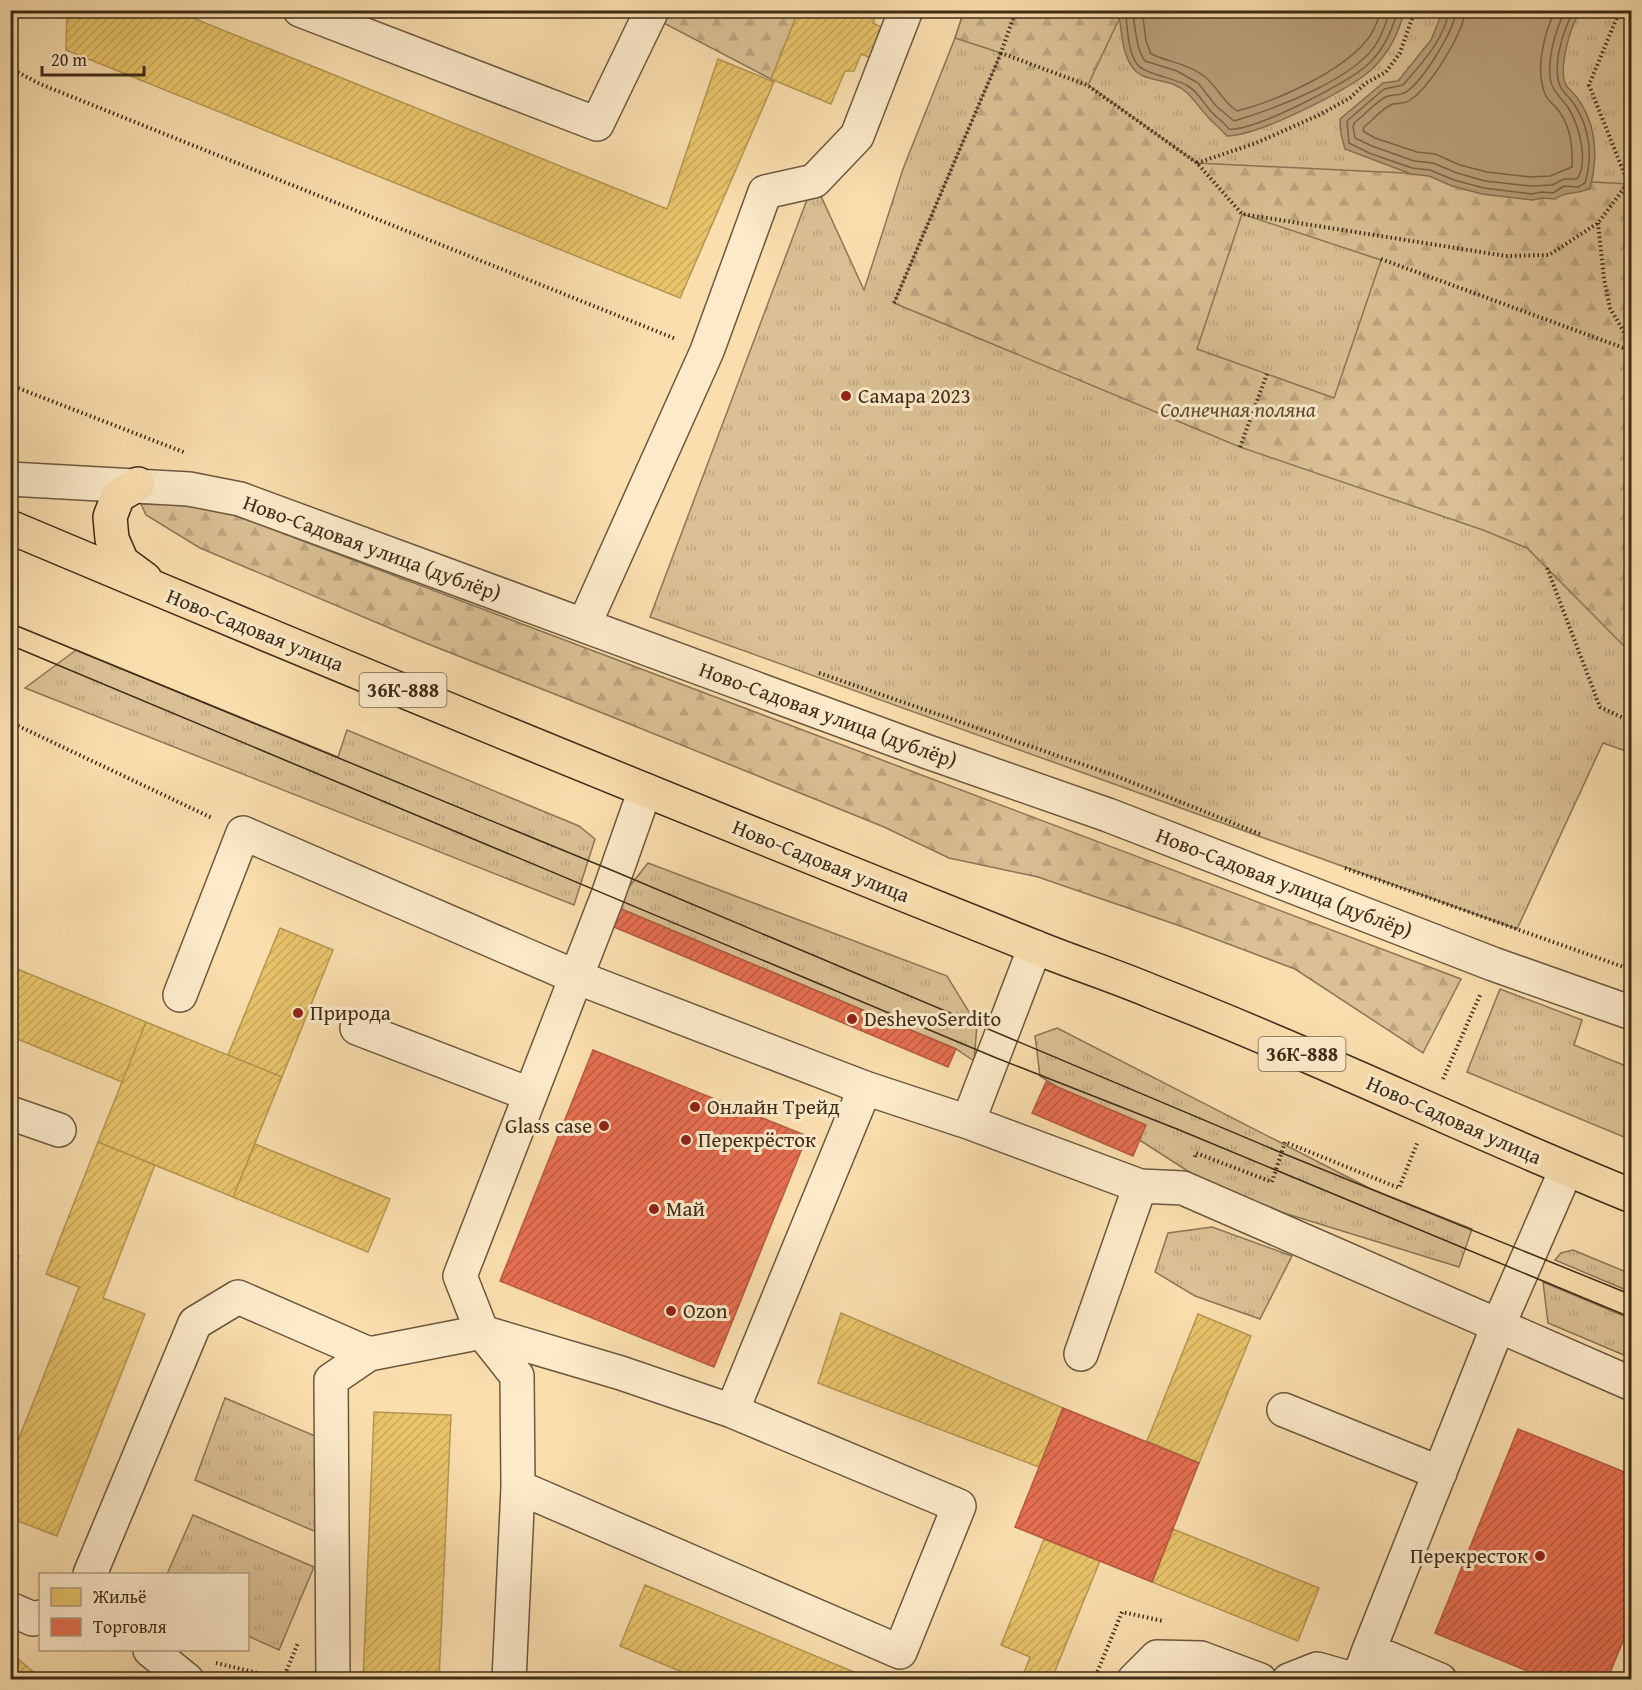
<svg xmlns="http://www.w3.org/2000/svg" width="1642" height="1690" font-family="'Gentium Book Plus',serif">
<defs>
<pattern id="grass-tufts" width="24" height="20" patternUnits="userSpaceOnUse" patternTransform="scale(1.5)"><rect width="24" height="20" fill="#dac094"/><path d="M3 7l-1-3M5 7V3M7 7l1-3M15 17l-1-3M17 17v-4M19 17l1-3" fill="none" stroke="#bca57f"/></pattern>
<pattern id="forest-firs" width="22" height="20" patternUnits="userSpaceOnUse" patternTransform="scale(1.5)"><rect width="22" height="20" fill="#dac094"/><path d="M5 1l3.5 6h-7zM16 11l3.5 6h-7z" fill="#bca57f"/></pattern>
<pattern id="homes-hatch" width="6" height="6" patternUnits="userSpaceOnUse" patternTransform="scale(1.5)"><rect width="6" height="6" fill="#e9c46a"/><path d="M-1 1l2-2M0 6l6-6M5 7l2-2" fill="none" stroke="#c9a95b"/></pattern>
<pattern id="shops-hatch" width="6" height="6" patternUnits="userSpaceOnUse" patternTransform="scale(1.5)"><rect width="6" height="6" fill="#e76f51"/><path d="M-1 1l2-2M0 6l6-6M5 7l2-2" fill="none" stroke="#bc5b42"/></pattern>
</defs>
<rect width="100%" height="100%" fill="#fadeae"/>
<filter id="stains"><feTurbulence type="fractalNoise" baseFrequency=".00333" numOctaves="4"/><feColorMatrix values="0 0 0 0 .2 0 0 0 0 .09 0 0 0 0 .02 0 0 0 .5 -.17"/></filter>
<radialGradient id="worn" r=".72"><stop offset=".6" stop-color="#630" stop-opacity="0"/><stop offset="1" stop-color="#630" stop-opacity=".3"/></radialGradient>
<path fill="url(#grass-tufts)" stroke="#8c7656" stroke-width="1.5" d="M964,11H1631V753L1603,743L1517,929L650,617L814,181L864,290L903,169L955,38Z
M76,650L338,757L347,730L579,826L595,839L574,905L25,688Z
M648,863L947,976L977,1025L974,1061L956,1049L614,906Z
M1500,989L1582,1020L1574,1045L1631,1068V1140L1467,1072Z
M1057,1028L1371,1189L1472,1229L1459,1267L1284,1213L1197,1177L1040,1076L1035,1036Z
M1212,1227L1292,1256L1260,1319L1195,1296L1155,1272L1168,1233Z
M1573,1250L1631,1274V1292L1555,1260L1561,1253Z
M1543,1282L1631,1319V1358L1548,1323Z
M225,1398L327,1441L321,1534L195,1480Z
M193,1515L314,1567L279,1650L248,1636V1574H167Z"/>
<path fill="url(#forest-firs)" stroke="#8c7656" stroke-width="1.5" fill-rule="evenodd" d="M652,10L799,11L771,79L650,16Z
M964,11H1119L1120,17L1088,85L1197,163L1631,184L1632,625L1624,646L1527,548L1483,530L1240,447L894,303L1001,53L955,38ZM1242,214L1381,260L1334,398L1197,349Z
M141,504H205L1461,979L1423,1053L1295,969L1186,928L1038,877L949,858L884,827L610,716L418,640L200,548L146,515Z"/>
<path fill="#baa17b" stroke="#887253" stroke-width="1.5" d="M1118,11L1119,10L1404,11C1399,33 1388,54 1371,70C1348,91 1257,136 1227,136C1220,128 1213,123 1207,116C1195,103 1190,91 1173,84C1159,79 1139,80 1131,65C1121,50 1122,28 1118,11Z
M1443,11H1582C1570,23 1558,70 1566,85C1569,90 1575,94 1578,99C1597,126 1598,157 1590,188C1575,196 1570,189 1555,199L1542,198L1532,200L1482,194L1452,186L1429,176L1411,174L1345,149L1341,134L1340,119L1383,83L1398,81L1431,40Z"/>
<path fill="url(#homes-hatch)" stroke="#b59651" stroke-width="1.5" d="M67,10H173L667,209L718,59L774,82L680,298L66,50Z
M799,10H878L873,23L883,28L871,58L861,54L854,71H845L831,104L771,79Z
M280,928L333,950L282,1077L228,1055Z
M10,966L146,1022L122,1082L10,1036Z
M146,1022L282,1077L233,1197L98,1142Z
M98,1142L155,1165L103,1298L145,1314L57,1536L10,1518V1461L79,1287L46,1274Z
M255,1144L390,1199L368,1252L233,1197Z
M10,1252L19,1256L10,1276Z
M841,1313L1063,1408L1039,1467L818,1383Z
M1198,1314L1251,1336L1199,1463L1147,1441Z
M374,1412L451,1415L439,1680H363Z
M1173,1529L1319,1588L1298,1641L1152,1582Z
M1044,1539L1100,1561L1055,1671L1076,1680H1021L1030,1657L1001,1645Z
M645,1585L866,1677L865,1680H701L620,1646Z
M10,1652L43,1680H10Z"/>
<path fill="url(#shops-hatch)" stroke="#b45b40" stroke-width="1.5" d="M614,906L956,1049L948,1067L607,924Z
M593,1050L807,1136L714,1367L500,1281Z
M1046,1082L1146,1125L1133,1156L1032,1113Z
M1063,1408L1199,1463L1152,1582L1015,1527Z
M1518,1429L1632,1475V1619L1607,1680H1549L1435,1633Z"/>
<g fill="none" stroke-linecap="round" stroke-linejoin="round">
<path stroke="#7c6649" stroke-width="1.5" d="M1125,10C1128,27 1127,50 1137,64C1144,74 1175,78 1188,86C1198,92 1202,101 1209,109C1215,117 1223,121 1229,129C1252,132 1348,83 1366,66C1383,52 1392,31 1398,10
M1132,10C1136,27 1135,47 1145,61L1177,71L1198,83L1216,106L1234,121C1274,109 1357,79 1378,41C1383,32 1387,20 1390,10
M1142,10L1146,41L1151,54C1169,62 1188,64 1204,76C1217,86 1222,101 1237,111C1277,101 1341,72 1367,40C1374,32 1378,20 1381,10
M1449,10C1445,39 1421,64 1403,85L1384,89L1347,121L1349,143L1369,153L1412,168L1430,170L1454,180L1484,188L1531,194L1542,192L1553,193L1564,186L1578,187L1585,183C1593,156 1590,128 1574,104C1570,97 1563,93 1560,86C1552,65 1563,30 1574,10
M1456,10C1455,30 1422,82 1406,92C1400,96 1394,94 1388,96C1378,99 1364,116 1355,122L1353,126L1355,138L1372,146L1414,161L1433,163L1457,173L1485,181L1531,186L1552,185L1564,179H1577C1589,162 1579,126 1569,109C1562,98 1552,92 1550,78C1548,56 1556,30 1565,10
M1465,10C1464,33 1429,88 1410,100C1405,104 1399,103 1393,104C1383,107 1372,121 1364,127L1363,131L1375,138L1417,152L1435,154L1460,165L1487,172L1530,177L1550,176L1572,167C1573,147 1571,126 1558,110C1555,105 1549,102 1546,96C1534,71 1544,35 1555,10"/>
<defs>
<path id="minor" d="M300,10L597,124L652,10
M10,479L189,489L240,499L928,752L1108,815L1493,964L1632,1013
M584,625L707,351L765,192L814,181L857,136L906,10
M180,995L243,833L576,977L865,1088L968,1122L1140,1186L1183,1188L1632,1384
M357,1028L529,1094
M10,1113L59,1130
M968,1122L1035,947
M1081,1354L1140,1186
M1284,1410L1440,1473
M732,1411L865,1088
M90,1574L195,1323L238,1297L369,1354L482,1332L621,1373L732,1411L959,1506L900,1652L518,1487
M10,1609L33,1619L40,1617
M150,1650L187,1680
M1369,1650L1498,1326L1566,1170
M333,1680L331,1380L369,1354
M509,1680L518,1487L517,1376L482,1332L460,1276L608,895L645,790
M1134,1680L1157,1657L1201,1658L1260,1680
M1289,1680L1317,1669L1356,1680
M1358,1680L1369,1650L1440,1680"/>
<path id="major" d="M138,484L118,496L110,517L112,539L122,562L145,579
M10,527C349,670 689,809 1030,945C1071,962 1113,975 1153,992C1315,1055 1471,1131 1632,1196"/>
</defs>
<use href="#minor" stroke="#6c583d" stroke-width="36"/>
<use href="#major" stroke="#3d2c17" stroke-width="36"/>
<path stroke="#3d2c17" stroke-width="4" stroke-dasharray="1.5 3" stroke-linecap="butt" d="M1016,10L1001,53L1087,85L1197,163L1242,214L1506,256L1549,255L1598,223L1628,183
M1620,10L1589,85L1628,183L1632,184
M10,68L40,84L676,339
M1197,163L1256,143L1319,115L1350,98L1366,83L1386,72L1400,53L1415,10
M1598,223L1604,279L1610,308L1632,346
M1381,259L1632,351
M894,303L1001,53
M10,385L186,453
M1240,447L1267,374
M1547,568L1600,707L1632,722
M819,673L1116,776L1260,834
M10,722L212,818
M1345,868L1632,970
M1443,1079L1480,995
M1195,1157L1196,1153L1272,1182L1285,1142L1399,1188L1418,1141
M216,1663L286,1680
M283,1679L298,1643
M1094,1680L1122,1612L1163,1621"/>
<use href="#minor" stroke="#fceaca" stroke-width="33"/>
<use href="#major" stroke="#fadeae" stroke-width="33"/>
<path stroke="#3d2c17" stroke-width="1.5" d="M10,623L616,872L1282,1153L1632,1295
M10,645L994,1057L1177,1129L1632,1318"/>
</g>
<g fill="#8f2418" stroke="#fceaca" stroke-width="2">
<circle cx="846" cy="396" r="6"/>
<circle cx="298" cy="1013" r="6"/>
<circle cx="852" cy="1019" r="6"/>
<circle cx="695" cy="1107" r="6"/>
<circle cx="604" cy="1126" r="6"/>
<circle cx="686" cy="1140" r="6"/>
<circle cx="654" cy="1209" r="6"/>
<circle cx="671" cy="1311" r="6"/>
<circle cx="1540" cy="1556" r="6"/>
</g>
<g text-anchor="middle" stroke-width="6" stroke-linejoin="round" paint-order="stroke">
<g fill="#fceaca" stroke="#76654d" stroke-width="1.5">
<rect x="359.5" y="673" width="87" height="34" rx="4.5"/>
<rect x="1258.5" y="1037" width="87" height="34" rx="4.5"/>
</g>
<g font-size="20" font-weight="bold" fill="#3d2c17">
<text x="403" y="697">36К-888</text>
<text x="1302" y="1061">36К-888</text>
</g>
<g font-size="21" fill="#3d2c17" stroke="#fceaca" text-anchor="start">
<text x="858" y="403">Самара 2023</text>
<text x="310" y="1020">Природа</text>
<text x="864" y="1026">DeshevoSerdito</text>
<text x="707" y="1114">Онлайн Трейд</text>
<text x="592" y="1133" text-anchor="end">Glass case</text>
<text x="698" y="1147">Перекрёсток</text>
<text x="666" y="1216">Май</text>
<text x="683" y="1318">Ozon</text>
<text x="1528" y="1563" text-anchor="end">Перекресток</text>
</g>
<g font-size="21" font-style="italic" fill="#5c4a30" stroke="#fceaca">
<text x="1238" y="417">Солнечная поляна</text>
</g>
<g font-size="21" fill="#3d2c17" stroke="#fceaca">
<text transform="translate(372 548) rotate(20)" y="7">Ново-Садовая улица (дублёр)</text>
<text transform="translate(255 630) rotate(22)" y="7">Ново-Садовая улица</text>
<text transform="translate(828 715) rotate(20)" y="7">Ново-Садовая улица (дублёр)</text>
<text transform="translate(821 861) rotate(22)" y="7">Ново-Садовая улица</text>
<text transform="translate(1284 883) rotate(21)" y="7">Ново-Садовая улица (дублёр)</text>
<text transform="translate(1454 1120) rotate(24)" y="7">Ново-Садовая улица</text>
</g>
</g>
<rect width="1642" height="1690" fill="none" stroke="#fadeae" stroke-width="36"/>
<rect x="12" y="12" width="1618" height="1666" fill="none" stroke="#3d2c17" stroke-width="3"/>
<rect x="18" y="18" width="1606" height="1654" fill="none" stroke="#3d2c17" stroke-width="1.5"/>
<rect x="39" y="1573" width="210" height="78" fill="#fceaca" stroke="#b09e82" stroke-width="1.5"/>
<rect x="51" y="1588" width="30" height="18" fill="#e9c46a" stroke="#b09e82" stroke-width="1.5"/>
<text x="93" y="1603" font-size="18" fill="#3d2c17">Жильё</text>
<rect x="51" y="1618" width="30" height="18" fill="#e76f51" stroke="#b09e82" stroke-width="1.5"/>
<text x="93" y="1633" font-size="18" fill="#3d2c17">Торговля</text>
<path d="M42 66v9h102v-9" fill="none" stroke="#3d2c17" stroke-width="3"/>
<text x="51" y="66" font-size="18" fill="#3d2c17" stroke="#fceaca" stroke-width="4.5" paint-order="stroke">20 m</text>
<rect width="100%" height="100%" filter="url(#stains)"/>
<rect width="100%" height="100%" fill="url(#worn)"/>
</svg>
